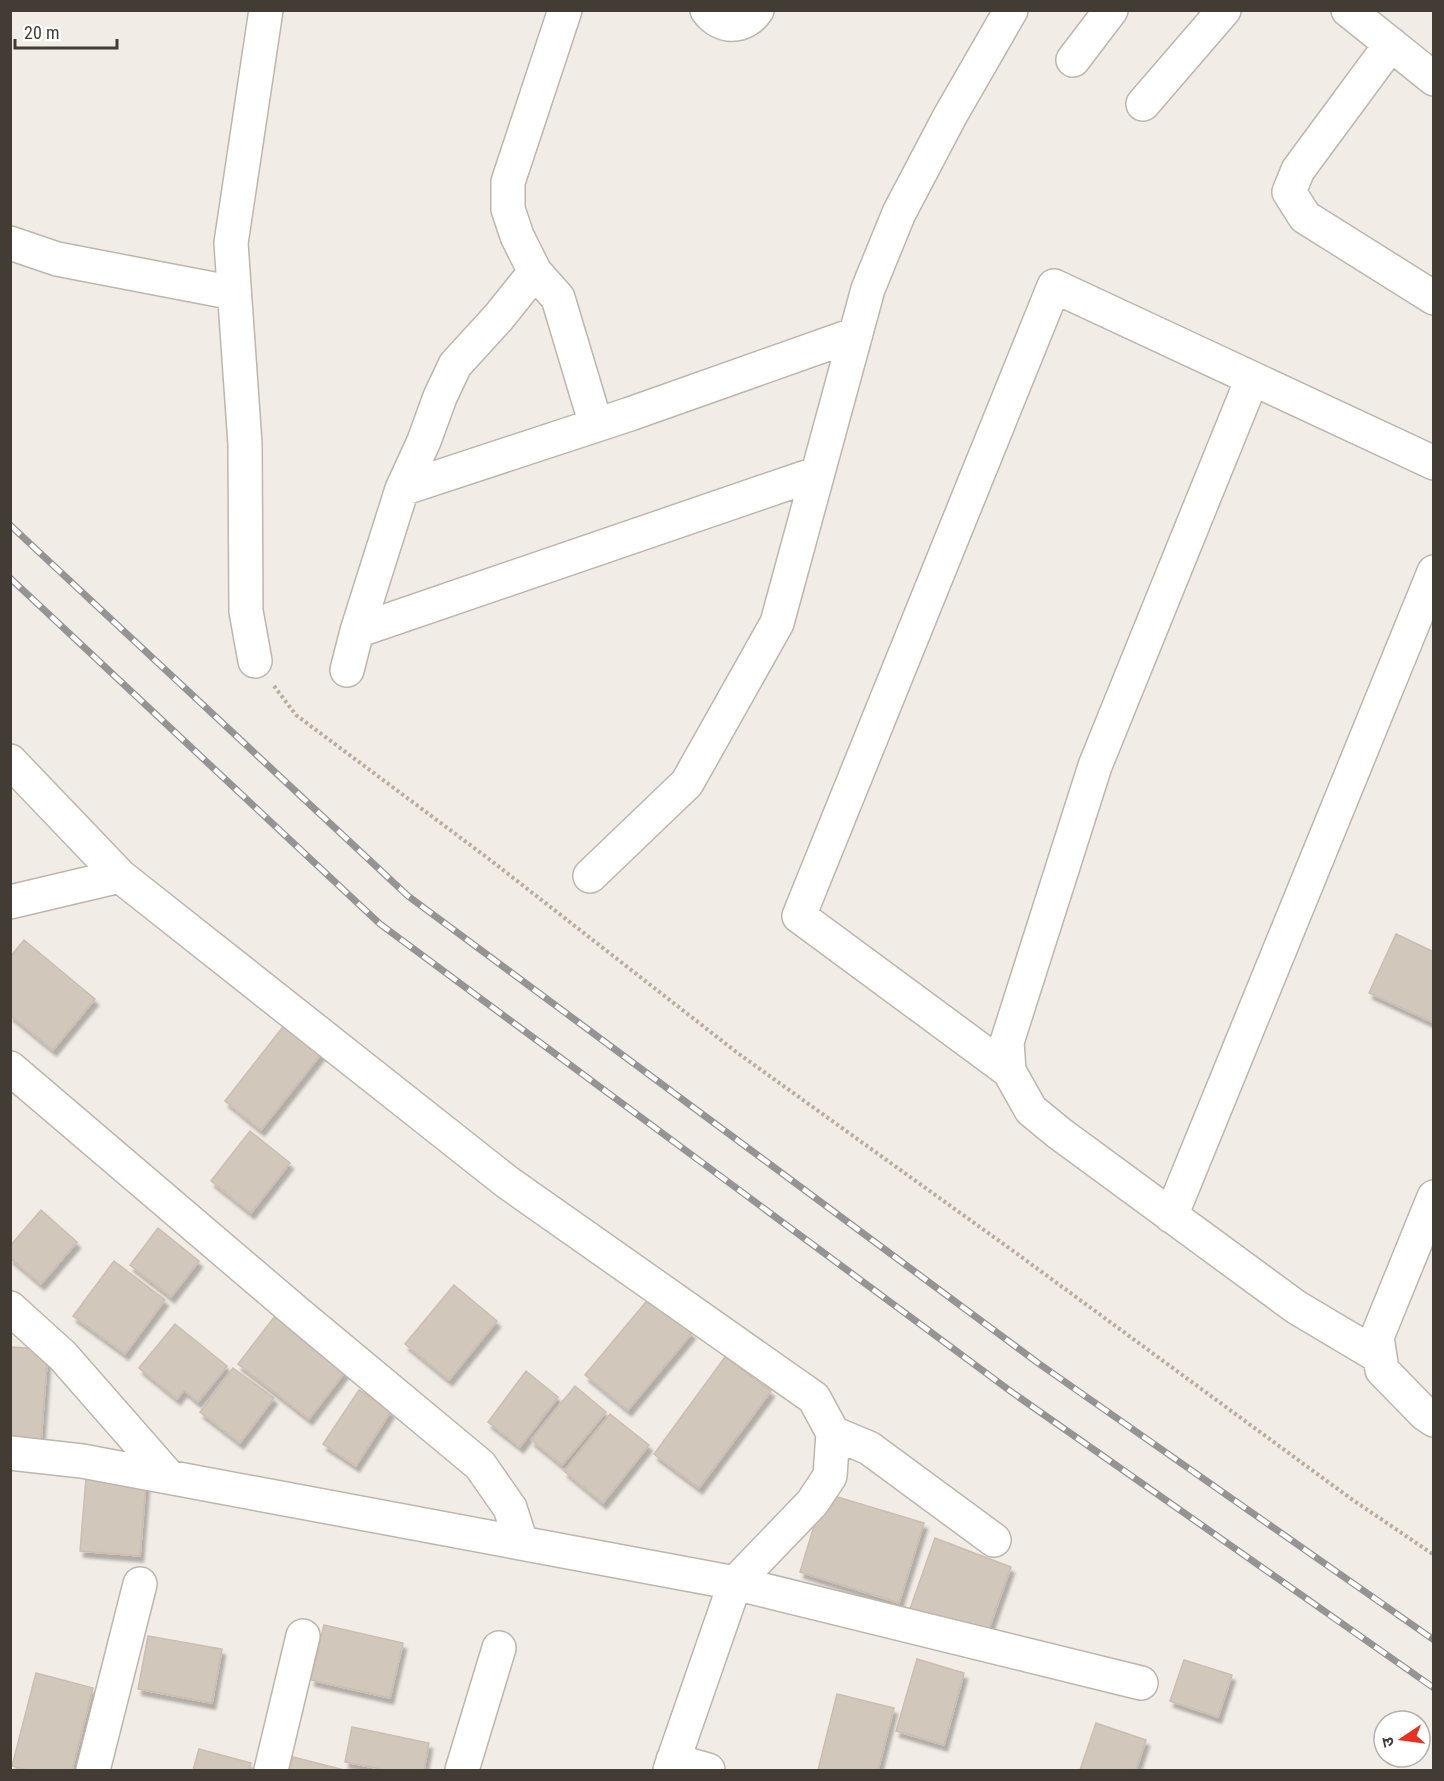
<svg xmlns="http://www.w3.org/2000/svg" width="1444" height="1781" font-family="'Roboto Condensed','Noto Sans Devanagari',sans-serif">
<defs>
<filter id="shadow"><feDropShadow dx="3.5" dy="6" stdDeviation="1.5" flood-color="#0004"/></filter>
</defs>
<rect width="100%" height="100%" fill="#f1ece5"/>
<path fill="#d2c7bb" stroke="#ccbeaf" stroke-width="1.5" filter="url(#shadow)" d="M1396,934L1434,952V1023L1369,993Z
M24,940L95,999L53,1050L10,1015V957Z
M285,1024L322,1053L261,1130L225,1101Z
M250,1131L290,1163L251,1213L211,1181Z
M41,1210L77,1242L41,1284L10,1258V1246Z
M158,1228L199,1261L171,1297L130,1265Z
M114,1261L165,1300L125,1354L73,1316Z
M454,1285L497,1321L449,1380L405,1344Z
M650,1297L692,1333L628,1410L585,1375Z
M275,1316L346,1371L309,1419L238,1364Z
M175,1324L227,1366L198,1402L184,1390L177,1399L139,1368Z
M10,1347L48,1349L41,1442L10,1441Z
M725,1357L771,1391L699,1488L654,1454Z
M233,1368L274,1398L240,1443L200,1412Z
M526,1371L558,1397L520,1447L488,1422Z
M575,1386L606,1412L562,1465L531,1440Z
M359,1390L391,1411L356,1466L323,1444Z
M610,1414L649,1445L603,1503L564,1471Z
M86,1478L146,1483L140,1556L80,1551Z
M824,1493L924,1523L899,1603L800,1572Z
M935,1538L1011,1567L986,1637L910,1609Z
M324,1625L403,1643L390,1698L311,1680Z
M148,1636L222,1649L212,1703L138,1689Z
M917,1659L964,1673L944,1745L896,1731Z
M1184,1660L1232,1675L1218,1717L1170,1701Z
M36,1673L93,1688L72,1770H28L12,1766Z
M837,1694L894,1708L878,1770H818Z
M1096,1723L1146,1740L1136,1770H1080Z
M352,1727L429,1743L424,1770H386L345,1762Z
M199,1749L251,1763L249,1770H193Z
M293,1757L344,1770H289Z"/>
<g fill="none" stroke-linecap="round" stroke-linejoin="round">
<defs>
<path id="street" d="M707,10C721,29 744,29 757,10
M1348,10L1434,79
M1391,44L1298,170L1289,192L1305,217L1434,298
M1073,60L1111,10
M1143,104L1224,10
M10,243L57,259L234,293
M535,272L558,298L596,425
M1252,379L1095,766L1007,1042L1009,1071L1031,1110L1059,1133L1296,1307L1380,1357
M402,489L630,414L856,334
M357,631L818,473
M255,661L246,611L245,444L231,243L266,10
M347,670L357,631L402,489L424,441L440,397L455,365L498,318L535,272L517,236L508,209V182L565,10
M10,761L120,876L507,1182L814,1398L833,1433L830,1476L812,1503L735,1583L670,1770
M590,876L687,783L777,623L868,289L899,213L950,116L1011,10
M10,902L120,876
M10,1068L296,1312L480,1465L510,1508L521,1542
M1009,1071L799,916L1054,286L1434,463
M1434,1197L1377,1337L1382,1370L1425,1414L1434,1420
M1171,1216L1434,572
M10,1308L63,1356L169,1477
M833,1433L869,1448L994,1540
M10,1453L82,1461L735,1583L1141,1683
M673,1760L708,1770
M93,1770L140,1584
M271,1770L303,1636
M462,1770L499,1648"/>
</defs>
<use href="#street" stroke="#beb6ab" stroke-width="36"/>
<path stroke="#bcad9a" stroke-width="4" stroke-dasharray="3 3" stroke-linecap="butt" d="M274,686L296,715L489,859L735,1051L1016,1253L1350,1498L1434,1555"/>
<use href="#street" stroke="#fff" stroke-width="33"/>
<defs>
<path id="rail" d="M10,525L408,896L1038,1363L1434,1640
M10,578L380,924L1013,1393L1434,1688"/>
</defs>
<use href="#rail" stroke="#949494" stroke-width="7"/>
<use href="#rail" stroke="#fff" stroke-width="4.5" stroke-dasharray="14" stroke-linecap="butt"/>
</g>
<rect width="1444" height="1781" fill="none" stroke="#433c35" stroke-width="24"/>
<g transform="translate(1402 1739) rotate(257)"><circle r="28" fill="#ffffff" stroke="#b4b1ae" stroke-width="1.5"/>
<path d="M0-4.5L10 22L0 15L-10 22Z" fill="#e92f23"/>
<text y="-9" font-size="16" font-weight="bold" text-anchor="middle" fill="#433c35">उ</text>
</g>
<path d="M15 39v9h102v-9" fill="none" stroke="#433c35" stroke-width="3"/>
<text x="24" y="39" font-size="18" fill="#433c35" stroke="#ffffff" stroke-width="4.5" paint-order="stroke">20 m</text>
</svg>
